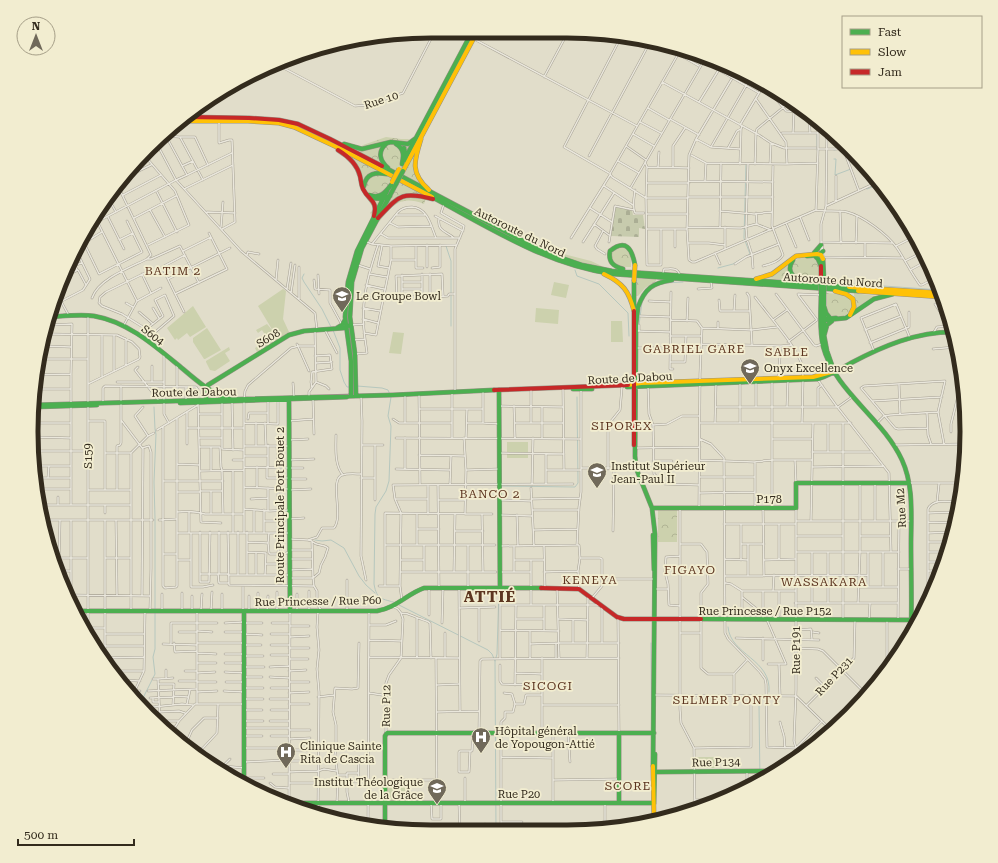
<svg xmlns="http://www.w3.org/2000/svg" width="998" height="863" font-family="'Roboto Serif',serif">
<defs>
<pattern id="forest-crowns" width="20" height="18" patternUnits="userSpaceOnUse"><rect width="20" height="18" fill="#ccd1ad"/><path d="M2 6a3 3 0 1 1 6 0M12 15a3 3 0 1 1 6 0" fill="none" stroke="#b0b494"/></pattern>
<pattern id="cemetery-stones" width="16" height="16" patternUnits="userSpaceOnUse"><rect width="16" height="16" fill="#c7cbad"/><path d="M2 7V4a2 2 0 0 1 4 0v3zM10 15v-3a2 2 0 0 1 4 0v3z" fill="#abae94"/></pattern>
</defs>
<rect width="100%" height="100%" fill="#e1ddca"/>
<path fill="#ccd1ad" d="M536,247L591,261L606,268L572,260Z
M554,282L569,285L566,298L551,295Z
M283,289L286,291L283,319L289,332L257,352L255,348L271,338L273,331L258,306Z
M193,306L206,327L190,337L187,333L178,340L177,338L175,340L167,328Z
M536,308L559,310L558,324L535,322Z
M611,321H622L623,342H611Z
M267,324L272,330V333L267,338L262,330L258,333L256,330Z
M207,328L221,350L205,359H204L193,342V338Z
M393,332L404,333L401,354L389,353Z
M229,347L230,350L225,353L230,361L215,371L210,370L206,362V361Z
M507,442H528V458H507Z
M697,757H719V768H697Z
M387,781H407V801H387Z"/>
<path fill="url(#forest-crowns)" d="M386,137L401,139H408L422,145C413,162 415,175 430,187L424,204C400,195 393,205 379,222L370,213L373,209C371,202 366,199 363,193C360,187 360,181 357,175C355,168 351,164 347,159L363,145Z
M617,246C632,248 631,254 631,267C617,267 610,266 611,251Z
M801,257H812L817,260L819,266V282C807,280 794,281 791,267L794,261Z
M788,264C787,272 790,276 797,281L764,278L773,275Z
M635,278L656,279V281L645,288L638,296H635Z
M827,293L842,294L846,295L853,300V309C846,317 840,319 830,315L827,311Z
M854,293L876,296L855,311C857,301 854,301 854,293Z
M658,510H677V542H658Z"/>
<path fill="url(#cemetery-stones)" d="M615,207L632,210L633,215H643L645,229L639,228V237L611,236Z"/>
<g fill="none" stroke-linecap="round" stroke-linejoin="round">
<path stroke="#b6c7be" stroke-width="1" d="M817,135V150
M834,150L845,148L847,156
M834,159H836L835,175L851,169
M865,188L867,189L880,184
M446,246L451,261V326
M718,268L733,264L750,254L744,238L746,163
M575,270L577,276L599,284L628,313L629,336
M304,274L302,278L304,282L322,309L331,327
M827,282L940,290
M664,283L683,282
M639,325L642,302
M333,330L340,348V370L344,382L347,387H350
M357,386L382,388L388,390L391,397L388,416L391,426L389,481L386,491L376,507L375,514L374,584C377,601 382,598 396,603
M154,407L155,429L156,434L154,482L155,518V609
M502,486L575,487L578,483L577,397
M498,489V494
M315,540L322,541L331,540L344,548L359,576L366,585L375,593
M399,605L488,650L492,654L495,661
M728,627C730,655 772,659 769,692
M651,643L652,819
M140,704L155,674L153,657L155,649V613
M760,781L759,705L763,698
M496,832L495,661L497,654L499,589"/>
<defs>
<path id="street" d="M474,39L637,126
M678,54L699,66
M703,61L759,93
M276,64L355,106L368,105L403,93L435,31
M737,70L696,139L689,155L687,229L689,260L692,262H695L816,210C826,212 837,210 847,212C863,216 887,234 897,248C905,260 911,273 920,285H922L935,278
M544,77L567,34
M662,82L759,135L771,143L784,148H816
M765,86L786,111L807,112
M773,96L777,93
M756,99L786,142L787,163
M699,102L718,71
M648,108L669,120
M809,113L810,133
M670,119L699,135
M818,121V149H837L846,147
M640,122L661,133
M219,123V143L229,140H232L235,222L222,229
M740,125L759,93L765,85
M782,133H818
M793,133L794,112
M633,134L654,146
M166,136L187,175L232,153
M159,139L166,136L179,137
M696,139L711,147L740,149
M626,146L646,160
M711,147L751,77
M728,148L737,131L741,129
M837,149V139
M144,155L175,191L189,225L148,245
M691,155L706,163L786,164L818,163
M589,156L650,42
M846,156L859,191
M618,161L639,173
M645,162L647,167L646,198H688
M740,164L741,129L742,126
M748,164L746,228L747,239L752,255L753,268
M755,164L756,133L757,129L791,101
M770,164L771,143
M182,166L193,161
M647,167L689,168
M658,167L659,152
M673,167V146L685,128
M868,169L872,185
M609,173L564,147L622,35
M187,175L176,180L241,251L315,313L317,330
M836,176V201
M122,179L151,165
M203,180L180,137H195L208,165
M689,181L773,182
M705,181L706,163
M647,183H689
M604,186L633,205
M631,187L706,57
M184,189L233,165
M635,190C634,198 632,206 635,213H644
M157,192L177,232
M123,195L161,175
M689,197H773
M108,198L116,212
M444,204L441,213L464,226L463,230L455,249V391
M826,206L878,182
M590,208L612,222
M150,210L165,237
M816,210L818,150
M720,211L754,214L772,212
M840,211L841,243
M207,212L235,213
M756,213L757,224
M647,214H688
M396,215H426
M435,216L463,231
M108,217L124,249
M800,217L809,240
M134,218L176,196
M96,219L137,301L124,325
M439,219C437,232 447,231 454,238
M390,223L398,227L431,226
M786,223L796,247
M93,224L176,180L156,142
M594,224L609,235
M221,227L223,202
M687,227L741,228L756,224L771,230
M720,227L721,163
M647,229H687
M661,229V265H647L646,198L612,177L610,174L681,49
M603,231L595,246L597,249L605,254
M102,232L84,243L99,274L142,252L127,221
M381,234L388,238H460
M571,238L610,175
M119,240L133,233
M362,240L372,244L398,212C402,208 407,207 412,207C428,208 431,226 436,238
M583,242L614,193
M609,242L615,206L634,210
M822,242L892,243
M689,243H709L725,245
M856,243L857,216
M372,244L391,246L456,245
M427,245V267
M822,245L823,257
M382,246L378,266L389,268
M416,246V268H423
M896,246L916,236
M675,247V229
M725,249V227
M183,251L211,237
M821,251V224L826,206L827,129
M715,253L720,264
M247,255L248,252L259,254
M823,257L903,258
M865,257V243
M72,259L77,270
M147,259H151L180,246L199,283
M391,260H416
M905,261L923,252
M735,264L746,257L779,244
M358,265L370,269
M763,266C770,264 779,262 783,255L772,226L773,166
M68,267L82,263
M432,268L440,267V245
M910,270L927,261
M663,273L664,269C672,269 677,267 680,275
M142,274L151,293
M369,274L387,277
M422,274V297
M318,275L319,294
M402,275V297
M62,277L78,270L86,285
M168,279L230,248
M276,280L278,260
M314,280L315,289L330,290V303L342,325
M60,282L64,290
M402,282H422
M366,285L384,289
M287,289L291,263
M402,289H422
M698,289L712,288L711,282
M671,292L670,369H673
M291,293L295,265
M747,293L749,296L752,344
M57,294L68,314
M175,294L227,269L209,233
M776,294L814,345L816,346L822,344
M430,296V274
M443,296L442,274L396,276L397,297C414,297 431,297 448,296L449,294H455
M364,297L383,300
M755,297C769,316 792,341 801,362C803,367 803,372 803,377
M92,298C98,279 131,267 147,259L151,255L117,184
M299,299V267
M719,300L720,311H750
M137,301L161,288
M649,301L670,302
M126,303L133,307
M935,304L948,324
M54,305L83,290L90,279L77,252
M153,308L159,318
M363,308L380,311
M734,311L735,295
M139,312L153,324
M184,312L162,267L185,255
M88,316V403
M640,316L670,317
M363,319L378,323
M670,320L697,321L702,328L700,374L699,508
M773,320L787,310
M687,321L688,298
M49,325L72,324L71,374V505
M352,325L364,324
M639,325V331
M702,328L752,330L777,327
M718,328V322
M146,329L122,314L102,306L99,303L100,297L106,292L151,270
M325,330L337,353
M865,330L901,316
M636,331L670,332
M934,332L937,327L951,326
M364,333L376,335L391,260V246
M46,334L117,335L132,342L139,349L140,357L139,359L88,384
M114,335V371
M139,335L163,316L155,300L165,295L174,316L146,340
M670,336H701
M126,339V365
M354,340L365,339C360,304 367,278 378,245
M788,342L817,320L799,296L798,294L821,295
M870,343L909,327V312
M297,344L309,371
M701,344L781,346L791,345
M43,346L71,347
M636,348H670
M933,349L956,347
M874,351L861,318L896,304L910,338
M356,354L367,353L365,339
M40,359H88
M670,362H685L686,336
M316,363L332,362
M138,367L135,370L159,401
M35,375L71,374
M102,377V335
M778,378L781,346
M818,380L835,404L889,473L891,552
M756,381V407
M117,382H163
M152,382V366
M316,382L326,386L329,389
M740,382V423
M293,383L294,397
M899,385L900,414
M648,386L649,414L653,425L654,474L665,484L699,485
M186,387V401
M312,388L311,382L312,372L332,369L330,355L315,356
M34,389H71
M563,389L564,470
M581,389V468H636
M531,390V423
M452,393V438
M419,394L420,485
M177,396V366
M361,396L362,421L361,556L366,580
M309,397V392L316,382L315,331
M313,399L314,434
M244,400L245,391L248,385L291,348L299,346H315
M268,400V423
M164,401V355
M872,401L942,397
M121,402V386
M198,402L201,522L221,523
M222,402V449L243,450
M232,402L233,450
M244,402V532
M103,403V388L105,386L196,387L198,390
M164,403V414L169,423
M121,404V420L143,449L142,596
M499,406L563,407
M514,406L515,438
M143,407L135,416L148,436
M542,407V438
M716,407H838L852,397
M787,407L788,380
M818,407V388L822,385
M420,409H483
M187,412V444
M927,413L928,435L931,444
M199,414H222
M248,419L249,413H268
M393,419L399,423H451
M965,420L960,431L965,432
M88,421H105V490
M289,421L313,419
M33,423H71
M244,423L278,424V400
M265,423L266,445
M405,423V395
M467,423H483V392
M483,423L499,424
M515,423H563
M701,423H851
M715,423L716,383
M802,423L803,379
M877,423L884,416L890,415L938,412
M828,424V452
M653,425L667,424L682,416H699
M163,427V586L165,588L176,587L177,586V418
M187,428H244
M927,428L898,429L895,428L861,388L864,386L945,381L938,412L944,444
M157,430L198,405
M951,432V424L963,376
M336,435C336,447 334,465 343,475
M33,437L71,438
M200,438H222
M396,438L581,439
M405,438V469
M464,438L466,470L465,514
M466,438L467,409
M700,439L711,444L724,458L725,633L728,639L760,672L765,679L766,684L767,747L796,748L822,721
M772,439H812
M289,440L308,439
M256,445V423
M268,445V467
M362,445H383
M375,445V500
M894,445L966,444
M244,446H290
M277,446L278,467
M200,447H220
M220,447L221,467L222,470L223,514
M142,448L149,446L151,452V569L150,610
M636,448L700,447
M32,451H88
M34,451V469
M812,452H871
M105,453H131
M499,453L564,454
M419,455L464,456
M244,456H268
M233,460H244
M289,460L314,459
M700,460L754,462L772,460H812
M795,460L796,483
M653,461H672
M177,464L199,465
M34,466H71
M244,467L289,468
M257,467V488
M267,467V478H288
M812,467L884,466
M289,468H303
M396,469L450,470
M608,469V425L620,410L622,387
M211,470V447
M467,470L499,469
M546,470H580
M200,471L244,470
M233,471V532
M700,477H755
M36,478H71
M48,478L49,466
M361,478H375
M289,479H306
M163,481H223
M909,483H962
M450,484L451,456
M546,484V454
M875,484V520
M438,485L439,588
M532,485L533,438
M428,486V514
M244,487L288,489
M531,488L534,546
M38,489H70
M278,489V510
M88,490H130
M117,490V446L120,445L121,443V420
M289,490L311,489
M200,491H222
M211,491V513
M177,492H200
M700,493L755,492
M58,497V505
M251,499L268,498
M396,499H428
M531,499L580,498
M438,500H466
M500,500L531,501
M937,502L939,484
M41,505H131
M105,505V513
M680,508V709L681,723L694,748L695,811
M755,508V462
M763,508L764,576
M772,508V380
M796,508V690L794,741L796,748V757
M244,509L270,511L289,510
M254,510V532
M268,510V488
M532,510H579
M177,512C186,511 196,511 205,514H244
M189,512V533
M928,513L957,512
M482,514L483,572
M500,515L532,516
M517,515L518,546
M289,519L304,518
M44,520H153
M47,520V535
M105,520V660
M116,520L117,595
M159,520L176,519
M811,520L813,424
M264,521H285
M796,521H911
M928,522L955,523
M724,524H796
M741,524V560
M779,524V559
M417,529H439
M534,530L578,529
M455,531H483
M613,531L614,469
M200,532V582H209L210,532
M228,532L229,585L313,586
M238,532V575
M247,532V574
M264,532V510
M177,533H290
M191,533V587H203L213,585
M928,533L954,532
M796,536H843
M860,536H890
M290,539L308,540
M247,542L268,543L269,553L270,554H284L289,552
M928,542H951
M268,543L269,533
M680,544H701L707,552L708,584L701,593V668L708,674H734L747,660
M742,544H764
M748,544V575
M385,545H495
M417,545V514
M424,545V572
M468,545V588
M500,546L577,545
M514,546V572
M544,546L545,589
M290,550H312
M247,552L266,553L265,575
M797,552H899
M828,552V602
M868,552V587
M928,552H947
M812,553V603
M163,554H177
M278,554L279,532
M680,556L666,557L665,572L668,584L669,605L680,606
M52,558H88
M59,558L60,520
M105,558H130
M580,558H600L602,559V586L592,598
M289,559H311
M725,559L748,560
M177,560H191
M401,560H424
M514,560H544
M764,560L795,559
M929,562H943
M266,564H285
M898,569H912
M290,570L312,569
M57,571H71
M578,571L580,558L579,545H577L579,507L581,492V468
M928,571H940
M401,572H496
M454,572L455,514
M500,572H531
M544,572L578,571L579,589
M200,574H228
M218,574L219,583H228
M219,574V532
M228,575H289
M256,575V553
M725,576L868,575
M289,578H313L319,573L321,565L325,557L328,548C324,544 317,546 313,542
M603,579H654
M347,580V610
M928,581H936
M62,583H71
M726,583L731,584L742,591H795
M379,586H400
M385,586V513L492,514
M883,586V552
M243,587V611
M858,587H898
M429,588V615
M459,588L460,711
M557,588L559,658
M655,589H668
M309,591V611
M763,591V620
M773,591L774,575
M928,591H932
M277,592V611
M182,593V611
M258,593V611
M68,595L150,596
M742,597L763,614
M930,598L928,591V509C933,498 949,502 959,502
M71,601V520
M402,601L400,586L401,513L395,499L393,485L573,484
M795,603H898
M858,603L860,552V483
M500,605H600
M531,605V560
M544,605V631
M394,607L398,609L401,613C411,613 413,617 421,619C425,621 427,620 430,623L431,658
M459,608L495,607
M131,610V453L148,436L154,433
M162,610V594
M201,610L202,594
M211,610L212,592
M321,610L317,604V591L314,586L313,578L312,541L308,540L317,537L322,528H334C344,516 329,480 342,475C348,473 356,474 361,474
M192,611V596
M222,611V594
M249,611V596
M267,611L268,596
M297,611V594
M773,617L779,616V591
M618,618L619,733
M517,619H544
M559,619L588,620
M742,619V591
M843,619V423
M573,620V643
M767,620L786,664H768
M869,620L870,604
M887,620V672
M898,620L899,522
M225,623L243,622
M244,623H262
M272,623H290
M442,623L443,588
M369,625H386L396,621
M290,626H309
M83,628H105
M500,630L559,631
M796,630L811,629L812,639
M198,631L212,632
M530,631V658
M179,632H197
M225,632H244
M813,632L819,633
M445,633V658
M680,633H700
M105,634H144
M244,634L262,635
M271,634H290
M88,636V406
M290,637L309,636
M736,638L819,640
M369,640L401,641
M479,641V608
M171,643V623H217
M174,643L175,652L197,651
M198,643H244
M556,643V657
M559,643H619
M602,643V606
M163,644L197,645
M530,644L559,643
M244,645H261
M271,645H289
M105,646H143
M289,648H309
M796,648L818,649L823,651L866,694
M197,653L216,654
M225,654H245
M271,655H289
M245,656H263
M369,657L459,658
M105,658L144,657
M401,658L403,619L401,613
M417,658V618
M436,658L437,803
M500,658V588
M587,658L588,596
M289,659H308
M763,660V638
M887,660L893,661
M197,663H216
M225,663H245
M500,665V681L502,684L542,685
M779,665L780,695
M245,667H264
M270,667L289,666
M113,671H144
M185,671H197
M289,671L306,670
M225,672L245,673
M197,673L215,672
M515,673L542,674
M734,674V695
M244,677H262
M270,677L289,678
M166,678V670
M816,678L825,687
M153,679H158L160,721
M158,679L173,678
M120,680L140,681
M179,681H197
M197,682H216
M226,682H244
M289,682H309
M158,684H174L173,705
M437,685L459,684
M515,685L516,605
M244,688H263
M271,688H289
M127,691H140
M148,691L196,689
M224,691L244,692
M197,692L217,691
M289,693L309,692
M369,693L382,695L385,697
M504,693L512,694L515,704
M654,695L796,696L832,731
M174,696L188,697
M132,697L144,671L145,611
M318,697L334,695
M150,698L174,697
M153,698V702H159
M244,699H263
M270,699H289
M187,704L190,690
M197,704V612
M289,704H309
M542,705H619
M806,706L854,658L855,620
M144,708L182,704L193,705
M245,710H262
M271,710H289
M159,712L179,711L185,713
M437,712L479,711
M150,713L159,712
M218,718H204L192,730L188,739C190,747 195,750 203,748L217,733L218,705
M159,721H179
M245,721H263
M270,721H289
M780,722L784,736L785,748
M166,727H175
M245,728H289
M289,730H310
M172,732L179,721L195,704H244
M479,732L480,661L482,659L619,658
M542,732V658
M386,733V683L389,675L401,658
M553,733V803
M568,733L570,762
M244,736H262
M271,736H289
M289,739L310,738
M244,748H288
M695,748L751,747V696
M289,750H309
M470,751L469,772H459V752L460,751H472L473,732
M200,756L202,759
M501,757L553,758
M289,761H309
M245,762L289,760
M223,766L244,768
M223,766L230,759
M747,771V787
M289,772L318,771L324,769L336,771
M273,774H289
M337,775H347
M244,778H264
M465,778V803
M385,780H437
M408,780L409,802
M553,780L619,779
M347,781H358L359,757
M270,783L275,787L288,788
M289,783H319
M695,800H719
M337,802L338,777L335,755L336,747V725L333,712L335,688L352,689L358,688L359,643
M349,802L347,792V773H358
M431,803L432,819H441V804
M459,803L460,832
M289,805L290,611
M318,814L319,692L317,669L319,650L317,627L318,612
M501,822H522
M485,824L487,832
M368,826L369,611
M563,826L564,831
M605,829V803
M501,832V722L505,718V712H513L515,704H524L526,695H542"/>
<path id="fast" d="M344,144L362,149L391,142L408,144L416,138
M386,144C377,152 380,161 388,168
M396,144C404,149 404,155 402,164
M404,148L407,163
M406,157L472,32
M382,166L544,252L582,265L612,271L849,287
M364,186C366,173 376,172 387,174
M369,195C380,199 385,193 391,185
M432,197C490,228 547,265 613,274L858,291
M372,198L383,199L390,196
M814,253L821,245
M807,256L819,255L823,251
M815,256L818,259L821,266
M823,259L824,280
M793,260C786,270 792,277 802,282
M623,269C613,266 608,262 610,251C626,238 632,249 635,265
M634,281V306
M821,294C821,311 819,329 823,346C835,392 882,417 902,460C914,486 911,516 911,544C911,573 912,603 911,632
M824,294V330
M824,306L826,313L830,318
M638,307L636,324L635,456L636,468L652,508L655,534L653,766
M638,307C645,288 653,283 672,280
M821,316L826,320L846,318L874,299L893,294
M51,317C65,316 80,314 94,316C129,322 156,347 183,369C197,381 211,393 229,399
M821,323L825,319L836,318
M337,328L342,325L345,320
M824,335L827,351L834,371
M824,336L827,325L832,321
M627,387L818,379C830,375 840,369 851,363C883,346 916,332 953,332
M206,388L208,385L289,335L304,331L344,328L350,325
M206,388V402
M573,389H592
M499,390L500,588
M351,396V361L345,317L348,282L357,251L387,191
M356,396L355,354L350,317L352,282L362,248L396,184
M289,400L290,611
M180,403L347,397
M34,405L393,395L494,390
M34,407L97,405
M652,508H796V483H909
M653,535L654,570
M75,611H377C396,608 407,594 424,588H541
M244,611V783
M701,619L919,620
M619,733V803
M655,772L777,771
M654,802L655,754
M282,803H654
M385,827V736L387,733H654"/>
<path id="slow" d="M459,32L473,39
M182,121H248L279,123L294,127L343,150L432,197
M421,139C414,161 410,173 429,190
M403,171L477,32
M604,274C623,283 629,291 634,311
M756,279L772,274L796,256L817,254L821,255L823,259
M849,287L941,293
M835,291L846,294L853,299L854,307L850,315
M858,291L943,297
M628,385L641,383L813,377L835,371
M653,766L654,819"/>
<path id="jam" d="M187,117L249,118L279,120L298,124L330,139L382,166
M338,150C348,156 357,164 360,176C361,180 361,185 363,189C369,201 378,200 374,216
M378,218C399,196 401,191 433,199
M821,266V279
M634,311V445
M494,390L628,385
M541,588L579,589L617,617L624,619H701"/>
</defs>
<use href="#street" stroke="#a6a194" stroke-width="2.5"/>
<use href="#fast" stroke="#969184" stroke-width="5"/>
<use href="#slow" stroke="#969184" stroke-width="5"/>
<use href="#jam" stroke="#969184" stroke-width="5"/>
<use href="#street" stroke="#eae7dc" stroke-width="1.5"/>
<use href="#fast" stroke="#4caf50" stroke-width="4"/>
<use href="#slow" stroke="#ffc107" stroke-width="4"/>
<use href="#jam" stroke="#c62828" stroke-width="4"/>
<defs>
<path id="fast-bridge" d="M396,184L403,171
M821,279V294
M824,280V294"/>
<path id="slow-bridge" d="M392,182L399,169
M634,281L635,265"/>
</defs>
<use href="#fast-bridge" stroke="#969184" stroke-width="5" stroke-linecap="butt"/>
<use href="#slow-bridge" stroke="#969184" stroke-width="5" stroke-linecap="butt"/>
<use href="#fast-bridge" stroke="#4caf50" stroke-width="4"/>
<use href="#slow-bridge" stroke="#ffc107" stroke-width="4"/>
</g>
<defs>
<symbol id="university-pin" viewBox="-11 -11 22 30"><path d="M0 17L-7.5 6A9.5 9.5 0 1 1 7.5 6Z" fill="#70695a" stroke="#f2edd0"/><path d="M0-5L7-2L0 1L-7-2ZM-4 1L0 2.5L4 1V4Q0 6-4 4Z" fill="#fff"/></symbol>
<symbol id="hospital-pin" viewBox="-11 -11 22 30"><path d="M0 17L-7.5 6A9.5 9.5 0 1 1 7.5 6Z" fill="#70695a" stroke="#f2edd0"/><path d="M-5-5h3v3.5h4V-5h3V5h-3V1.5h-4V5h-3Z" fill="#fff"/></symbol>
</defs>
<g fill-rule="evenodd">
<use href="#university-pin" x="331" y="285" width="22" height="30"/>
<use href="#university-pin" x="739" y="357" width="22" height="30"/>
<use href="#university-pin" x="586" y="461" width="22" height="30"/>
<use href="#hospital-pin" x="470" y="726" width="22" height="30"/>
<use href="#hospital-pin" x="275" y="741" width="22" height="30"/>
<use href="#university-pin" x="426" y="777" width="22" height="30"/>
</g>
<g text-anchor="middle" stroke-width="3.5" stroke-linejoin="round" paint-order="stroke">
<g font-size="11" fill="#332b1d" stroke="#f2edd0">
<text transform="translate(381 100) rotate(-18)" y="4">Rue 10</text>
<text transform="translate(520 232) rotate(26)" y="4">Autoroute du Nord</text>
<text transform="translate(833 280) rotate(4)" y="4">Autoroute du Nord</text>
<text transform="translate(153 335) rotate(37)" y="4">S604</text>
<text transform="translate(268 338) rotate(-31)" y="4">S608</text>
<text transform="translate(630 378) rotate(-3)" y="4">Route de Dabou</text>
<text transform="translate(194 392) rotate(-1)" y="4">Route de Dabou</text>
<text transform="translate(88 456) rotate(-90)" y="4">S159</text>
<text x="769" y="503">P178</text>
<text transform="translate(280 505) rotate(-90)" y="4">Route Principale Port Bouet 2</text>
<text transform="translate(901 508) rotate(-93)" y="4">Rue M2</text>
<text transform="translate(318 601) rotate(-1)" y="4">Rue Princesse / Rue P60</text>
<text x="765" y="615">Rue Princesse / Rue P152</text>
<text transform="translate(796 650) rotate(-90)" y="4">Rue P191</text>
<text transform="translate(834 676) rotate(-47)" y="4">Rue P231</text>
<text transform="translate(386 706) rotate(-89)" y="4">Rue P12</text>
<text transform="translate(716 762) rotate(-1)" y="4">Rue P134</text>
<text x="519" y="798">Rue P20</text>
</g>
<g font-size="11" fill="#332b1d" stroke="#f2edd0" text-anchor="start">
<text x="356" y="300">Le Groupe Bowl</text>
<text x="764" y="372">Onyx Excellence</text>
<text x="611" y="470">Institut Supérieur<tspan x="611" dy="13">Jean-Paul II</tspan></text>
<text x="495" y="735">Hôpital général<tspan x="495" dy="13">de Yopougon-Attié</tspan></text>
<text x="300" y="750">Clinique Sainte<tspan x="300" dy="13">Rita de Cascia</tspan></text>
<text x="423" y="786" text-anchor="end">Institut Théologique<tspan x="423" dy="13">de la Grâce</tspan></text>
</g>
<g font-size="12" letter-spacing="1" fill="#5c3520" stroke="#f2edd0">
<text x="173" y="275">BATIM 2</text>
<text x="694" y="353">GABRIEL GARE</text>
<text x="787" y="356">SABLE</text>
<text x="622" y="430">SIPOREX</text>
<text x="490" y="498">BANCO 2</text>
<text x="690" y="574">FIGAYO</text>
<text x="590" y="584">KENEYA</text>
<text x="824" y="586">WASSAKARA</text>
<text x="548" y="690">SICOGI</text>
<text x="727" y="704">SELMER PONTY</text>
<text x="628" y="790">SCORE</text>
</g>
<g font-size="15" font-weight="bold" letter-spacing="1" fill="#5c3520" stroke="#f2edd0">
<text x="490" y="602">ATTIÉ</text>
</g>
</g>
<path d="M0 0H998V863H0ZM431 38H567A393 393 0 0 1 960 431V432A393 393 0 0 1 567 825H431A393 393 0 0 1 38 432V431A393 393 0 0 1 431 38Z" fill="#f2edd0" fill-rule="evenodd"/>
<path fill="none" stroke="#332b1d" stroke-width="5" d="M431 38H567A393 393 0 0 1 960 431V432A393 393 0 0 1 567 825H431A393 393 0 0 1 38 432V431A393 393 0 0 1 431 38Z"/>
<rect x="842" y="16" width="140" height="72" fill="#f2edd0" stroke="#a69f88"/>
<rect x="850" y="29" width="20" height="6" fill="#4caf50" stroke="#a69f88"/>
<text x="878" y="36" font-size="12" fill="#332b1d">Fast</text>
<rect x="850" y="49" width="20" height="6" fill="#ffc107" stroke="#a69f88"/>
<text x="878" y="56" font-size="12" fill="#332b1d">Slow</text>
<rect x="850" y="69" width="20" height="6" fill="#c62828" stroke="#a69f88"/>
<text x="878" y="76" font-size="12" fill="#332b1d">Jam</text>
<g transform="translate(36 36)"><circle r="19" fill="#f2edd0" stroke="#a69f88"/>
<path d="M0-3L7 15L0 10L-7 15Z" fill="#70695a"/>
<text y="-6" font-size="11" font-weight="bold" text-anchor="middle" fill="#332b1d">N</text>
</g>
<path d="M18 839v6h116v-6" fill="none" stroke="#332b1d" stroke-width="2"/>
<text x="24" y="839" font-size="12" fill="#332b1d" stroke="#f2edd0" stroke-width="3" paint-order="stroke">500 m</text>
</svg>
